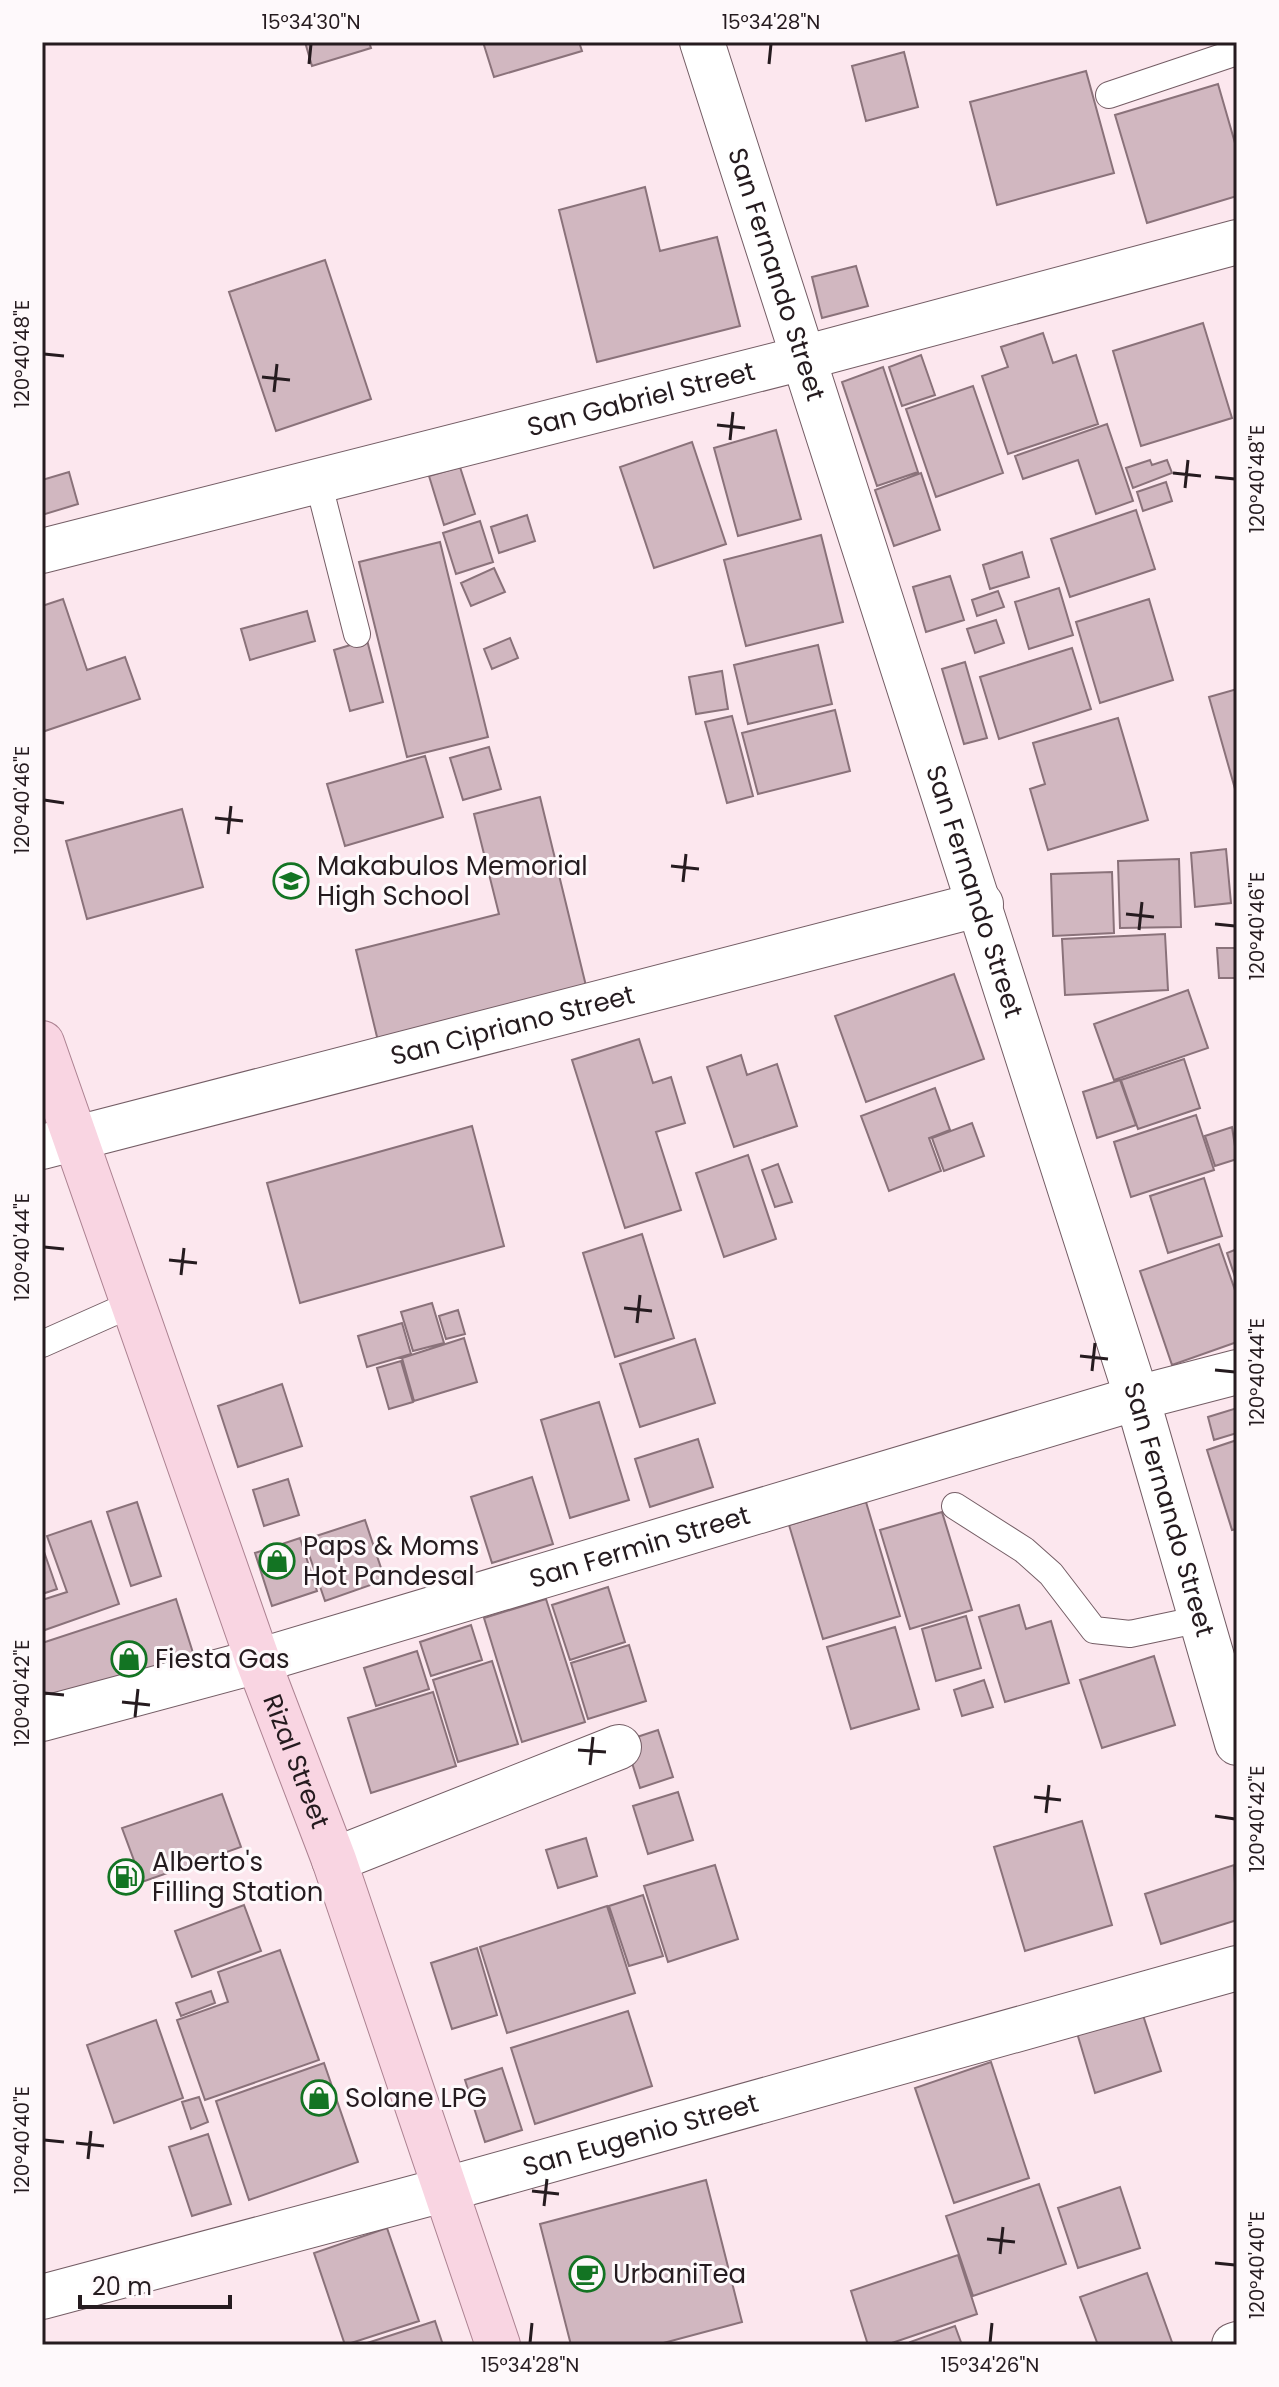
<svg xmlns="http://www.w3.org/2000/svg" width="1279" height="2387" font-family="Poppins,sans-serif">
<rect width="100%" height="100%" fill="#fce7ee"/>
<path fill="#d1b7c0" stroke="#8a727a" stroke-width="2" d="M305,42H369L371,48L312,66Z
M483,42H579L582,51L494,77Z
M904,52L918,107L866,121L852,66Z
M1086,71L1114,173L997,205L970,102Z
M1218,84L1237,150V196L1147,223L1115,115Z
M645,187L660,251L717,237L740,326L597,362L559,210Z
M325,260L371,399L276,431L229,292Z
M856,266L868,306L822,318L812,277Z
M1203,323L1232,418L1141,446L1113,351Z
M1043,333L1053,363L1076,355L1098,424L1008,454L982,376L1008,367L1001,347Z
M921,355L935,395L902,406L889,367Z
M883,367L918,472L877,486L842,382Z
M973,386L1003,473L936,497L906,409Z
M1107,424L1133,501L1096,514L1078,460L1023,479L1015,456Z
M776,430L801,519L738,536L714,448Z
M692,442L726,544L654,568L620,467Z
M1150,460L1152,465L1167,460L1172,473L1133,488L1126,468Z
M460,467L475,514L444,525L429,476Z
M69,472L78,504L42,515V480Z
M921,473L940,530L894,546L875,490Z
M1166,482L1172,501L1143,511L1137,492Z
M1136,510L1155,569L1070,597L1051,539Z
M527,515L535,541L499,553L491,527Z
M480,521L493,562L456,574L443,533Z
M821,535L843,622L746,646L724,560Z
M440,542L488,737L407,757L359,562Z
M1022,552L1029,577L990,589L983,565Z
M494,568L505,592L471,606L461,583Z
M950,576L964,620L926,632L913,587Z
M1059,588L1073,635L1029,649L1015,602Z
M998,591L1004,607L977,616L972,600Z
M63,599L87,670L125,657L140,699L42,732V606Z
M1149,599L1173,680L1100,703L1076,622Z
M307,611L315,641L250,660L241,629Z
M996,620L1004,643L975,653L967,629Z
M510,638L518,658L492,669L484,649Z
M367,640L383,702L350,711L334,650Z
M818,645L832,704L748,724L734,665Z
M1072,648L1091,709L999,739L980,677Z
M965,662L987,738L964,744L942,669Z
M722,671L728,709L696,714L689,677Z
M1237,689V796L1209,697Z
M835,710L850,771L758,794L742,733Z
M732,716L753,796L727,803L705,722Z
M1118,718L1148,820L1048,850L1030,789L1045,784L1033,743Z
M489,747L501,789L463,800L450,758Z
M425,756L443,817L345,846L327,784Z
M540,797L587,990L378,1041L356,950L499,914L474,814Z
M182,809L203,887L87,919L66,841Z
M1226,849L1231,903L1195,907L1191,853Z
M1179,859L1181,927L1120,928L1118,861Z
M1112,872L1114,933L1053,936L1051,874Z
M1165,934L1168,990L1065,995L1062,939Z
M1217,948H1237V978H1219Z
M954,974L984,1059L866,1102L835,1016Z
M1188,990L1208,1048L1114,1080L1094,1024Z
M639,1039L653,1083L671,1077L685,1123L656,1132L681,1210L625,1228L572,1060Z
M741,1055L747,1075L777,1064L797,1126L734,1147L707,1067Z
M1184,1059L1200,1108L1138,1129L1121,1080Z
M1120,1080L1136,1125L1097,1138L1083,1092Z
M935,1088L950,1130L929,1138L941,1171L889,1191L861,1116Z
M1196,1115L1214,1170L1131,1197L1114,1142Z
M972,1123L984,1156L944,1171L932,1138Z
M472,1126L504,1246L300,1303L267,1183Z
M1232,1127L1237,1159L1215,1166L1205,1136Z
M748,1155L776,1239L724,1257L696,1173Z
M778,1164L792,1202L775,1207L762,1170Z
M1204,1178L1222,1236L1168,1253L1150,1196Z
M642,1234L674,1338L615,1357L583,1253Z
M1219,1244L1237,1296V1342L1172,1365L1140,1271Z
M1237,1249V1283L1227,1253Z
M432,1303L444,1343L413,1351L401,1312Z
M458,1310L465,1334L446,1339L439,1316Z
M402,1323L411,1354L367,1367L358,1336Z
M464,1338L477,1382L414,1401L402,1358Z
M695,1339L715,1403L640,1427L620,1364Z
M401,1361L413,1402L389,1409L377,1368Z
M282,1384L302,1446L238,1467L218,1406Z
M599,1402L629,1500L570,1518L541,1420Z
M1237,1408V1433L1214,1440L1208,1417Z
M698,1439L713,1487L650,1507L635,1459Z
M1237,1440V1529L1232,1530L1207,1450Z
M532,1477L553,1544L492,1563L471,1497Z
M288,1479L299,1515L264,1526L253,1490Z
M137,1502L161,1576L131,1586L107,1512Z
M866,1502L900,1616L823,1639L789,1525Z
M942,1512L972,1610L910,1629L880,1530Z
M365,1520L385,1580L325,1601L304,1540Z
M91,1521L119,1604L42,1631V1600L67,1592L47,1536Z
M300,1538L317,1591L272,1606L255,1553Z
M42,1546L57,1589L42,1594Z
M608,1587L625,1642L570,1660L552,1605Z
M176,1599L194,1656L42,1706V1643Z
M546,1599L585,1722L522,1742L484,1618Z
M1019,1605L1026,1629L1051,1621L1069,1683L1005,1702L979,1617Z
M966,1616L981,1668L936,1681L922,1629Z
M471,1625L482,1660L431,1676L420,1642Z
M895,1627L919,1709L851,1729L827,1647Z
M629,1645L646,1701L588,1719L571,1663Z
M417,1651L429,1689L376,1706L364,1668Z
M1154,1656L1175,1725L1102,1748L1080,1680Z
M492,1661L518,1744L458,1762L433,1680Z
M984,1680L993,1707L962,1716L954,1690Z
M433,1692L456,1766L371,1793L348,1718Z
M658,1730L673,1777L640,1788L625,1741Z
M678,1792L693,1840L648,1854L633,1806Z
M222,1794L241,1847L142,1882L122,1828Z
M1082,1821L1112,1925L1025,1951L994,1847Z
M586,1838L597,1876L558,1888L546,1850Z
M715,1865L738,1939L668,1962L644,1886Z
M1234,1865L1237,1920L1161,1944L1145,1894Z
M643,1895L663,1956L629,1966L609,1906Z
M244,1905L261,1951L192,1977L175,1931Z
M607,1906L635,1993L507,2033L480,1947Z
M477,1948L497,2015L452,2029L431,1963Z
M280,1950L319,2060L205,2100L177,2020L228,2002L218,1972Z
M211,1991L215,2003L181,2016L176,2003Z
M628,2011L652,2086L535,2124L511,2048Z
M1142,2012L1161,2071L1095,2093L1077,2033Z
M156,2020L183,2098L114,2123L87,2045Z
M991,2062L1029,2178L954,2203L915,2088Z
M324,2063L358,2162L249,2200L216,2101Z
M502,2068L522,2130L485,2142L465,2080Z
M199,2097L208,2122L191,2129L182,2102Z
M208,2134L231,2204L192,2216L169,2147Z
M706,2180L742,2322L656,2345H571L540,2224Z
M1039,2184L1066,2264L973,2296L946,2216Z
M1120,2187L1140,2248L1078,2268L1058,2208Z
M387,2228L419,2321L345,2345L314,2253Z
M958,2255L977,2314L886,2345H868L851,2291Z
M1147,2273L1173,2345H1098L1080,2297Z
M435,2321L443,2345H361Z
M955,2326L962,2345H911L910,2342Z"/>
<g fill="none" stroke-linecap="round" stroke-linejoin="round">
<defs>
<path id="lane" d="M1109,95L1237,52
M318,481L357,634
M42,1344L132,1304
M955,1506L1024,1550L1051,1574L1094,1630L1130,1634L1201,1619"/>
<g id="street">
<path id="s1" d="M702,42L1137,1398L1237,1743"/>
<path id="s2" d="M42,551L803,358L1237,242"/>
<path id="s3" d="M42,1147L981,904"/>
<path id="s4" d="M42,1719L258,1661L1137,1398L1237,1372"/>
<path d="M334,1860L619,1747"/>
<path id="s5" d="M42,2297L443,2190L1237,1968"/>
<path d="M1234,2345L1237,2344"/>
</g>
<g id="primary">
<path id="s6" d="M42,1043L258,1661L334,1860L498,2345"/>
</g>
</defs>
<use href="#lane" stroke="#745d65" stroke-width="28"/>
<use href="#street" stroke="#745d65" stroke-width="46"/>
<use href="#primary" stroke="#ac8291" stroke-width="46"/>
<use href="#lane" stroke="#fff" stroke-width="26"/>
<use href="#street" stroke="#fff" stroke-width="44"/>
<use href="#primary" stroke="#f9d5e2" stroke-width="44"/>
</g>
<path fill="none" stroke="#251b1f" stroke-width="3" d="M309,64L311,44M769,64L771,44M44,354L64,356M262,377L290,380M274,392L277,364M717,425L745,428M730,440L733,412M1173,473L1201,476M1215,477L1235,479M1185,488L1188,460M44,800L64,803M215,818L243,821M228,834L231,806M671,866L699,869M683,882L686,854M1126,914L1154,917M1215,924L1235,926M1139,930L1142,902M44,1247L64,1249M169,1260L197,1263M181,1275L184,1248M624,1308L652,1311M637,1323L640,1295M1080,1356L1108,1359M1215,1370L1235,1372M1092,1371L1095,1343M44,1693L64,1695M122,1702L150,1705M135,1717L138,1689M578,1750L606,1752M590,1765L593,1737M1034,1797L1061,1800M1046,1813L1049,1785M1215,1816L1235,1819M44,2140L64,2142M76,2143L104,2146M88,2159L91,2131M532,2191L559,2194M544,2206L547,2179M987,2239L1015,2242M1000,2254L1003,2227M1215,2263L1235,2265M530,2343L532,2323M990,2343L992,2323"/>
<defs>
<symbol id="school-ring" viewBox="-11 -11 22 22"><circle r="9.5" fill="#fef9fb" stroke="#137423" stroke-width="1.5"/><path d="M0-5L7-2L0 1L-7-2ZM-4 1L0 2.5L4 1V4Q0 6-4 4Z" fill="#137423"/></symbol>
<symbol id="shop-ring" viewBox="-11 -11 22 22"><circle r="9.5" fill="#fef9fb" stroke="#137423" stroke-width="1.5"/><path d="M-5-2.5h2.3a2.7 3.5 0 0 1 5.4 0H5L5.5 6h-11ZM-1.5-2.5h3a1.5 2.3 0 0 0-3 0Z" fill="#137423"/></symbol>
<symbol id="fuel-ring" viewBox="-11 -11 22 22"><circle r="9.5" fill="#fef9fb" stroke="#137423" stroke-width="1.5"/><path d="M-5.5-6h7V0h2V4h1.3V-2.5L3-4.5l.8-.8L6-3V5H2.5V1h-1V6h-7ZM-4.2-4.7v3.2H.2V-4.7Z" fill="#137423"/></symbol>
<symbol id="cafe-ring" viewBox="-11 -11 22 22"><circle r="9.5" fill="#fef9fb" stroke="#137423" stroke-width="1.5"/><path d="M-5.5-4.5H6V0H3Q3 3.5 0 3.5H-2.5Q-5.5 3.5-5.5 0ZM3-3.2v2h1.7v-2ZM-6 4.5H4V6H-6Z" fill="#137423"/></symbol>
</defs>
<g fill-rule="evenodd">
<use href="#school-ring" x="271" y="861" width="40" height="40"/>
<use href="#shop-ring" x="257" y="1541" width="40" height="40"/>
<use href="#shop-ring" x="109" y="1639" width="40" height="40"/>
<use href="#fuel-ring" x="106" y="1857" width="40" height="40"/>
<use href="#shop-ring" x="299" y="2078" width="40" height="40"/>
<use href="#cafe-ring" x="567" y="2254" width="40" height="40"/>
</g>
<g text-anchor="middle" stroke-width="6" stroke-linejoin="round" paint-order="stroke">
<g font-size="26" fill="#251b1f" stroke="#fef9fb">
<text dy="9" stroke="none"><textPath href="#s1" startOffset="244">San Fernando Street</textPath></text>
<text dy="9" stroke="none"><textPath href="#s2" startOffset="618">San Gabriel Street</textPath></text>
<text dy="9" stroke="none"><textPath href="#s1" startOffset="892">San Fernando Street</textPath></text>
<text dy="9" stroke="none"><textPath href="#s3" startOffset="486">San Cipriano Street</textPath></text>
<text dy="9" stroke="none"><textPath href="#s1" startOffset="1540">San Fernando Street</textPath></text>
<text dy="9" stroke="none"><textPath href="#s4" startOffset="622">San Fermin Street</textPath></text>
<text dy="9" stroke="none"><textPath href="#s6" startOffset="762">Rizal Street</textPath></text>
<text dy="9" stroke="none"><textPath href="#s5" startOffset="620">San Eugenio Street</textPath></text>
</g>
<g font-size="26" fill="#251b1f" stroke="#fef9fb" text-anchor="start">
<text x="317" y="875">Makabulos Memorial<tspan x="317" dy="30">High School</tspan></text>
<text x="303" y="1555">Paps &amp; Moms<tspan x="303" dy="30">Hot Pandesal</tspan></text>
<text x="155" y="1668">Fiesta Gas</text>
<text x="152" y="1871">Alberto's<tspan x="152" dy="30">Filling Station</tspan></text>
<text x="345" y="2107">Solane LPG</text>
<text x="613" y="2283">UrbaniTea</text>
</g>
</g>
<rect width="1279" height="2387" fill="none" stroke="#fef9fb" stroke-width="88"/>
<path d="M80 2295v12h150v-12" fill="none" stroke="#251b1f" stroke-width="4"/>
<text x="92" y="2295" font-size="24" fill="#251b1f" stroke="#fef9fb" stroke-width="6" paint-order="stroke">20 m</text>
<rect x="44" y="44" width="1191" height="2299" fill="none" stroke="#251b1f" stroke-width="3"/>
<g font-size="20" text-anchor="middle" fill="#251b1f">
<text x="311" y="29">15°34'30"N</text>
<text x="771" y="29">15°34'28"N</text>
<text transform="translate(22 354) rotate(-90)" y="7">120°40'48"E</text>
<text transform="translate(1257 479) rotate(-90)" y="7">120°40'48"E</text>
<text transform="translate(22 800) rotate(-90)" y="7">120°40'46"E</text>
<text transform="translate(1257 926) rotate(-90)" y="7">120°40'46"E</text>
<text transform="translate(22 1247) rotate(-90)" y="7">120°40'44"E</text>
<text transform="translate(1257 1372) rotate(-90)" y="7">120°40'44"E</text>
<text transform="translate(22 1693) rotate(-90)" y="7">120°40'42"E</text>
<text transform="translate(1257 1819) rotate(-90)" y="7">120°40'42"E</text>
<text transform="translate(22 2140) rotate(-90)" y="7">120°40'40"E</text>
<text transform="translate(1257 2265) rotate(-90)" y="7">120°40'40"E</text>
<text x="530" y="2372">15°34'28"N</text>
<text x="990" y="2372">15°34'26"N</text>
</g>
</svg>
